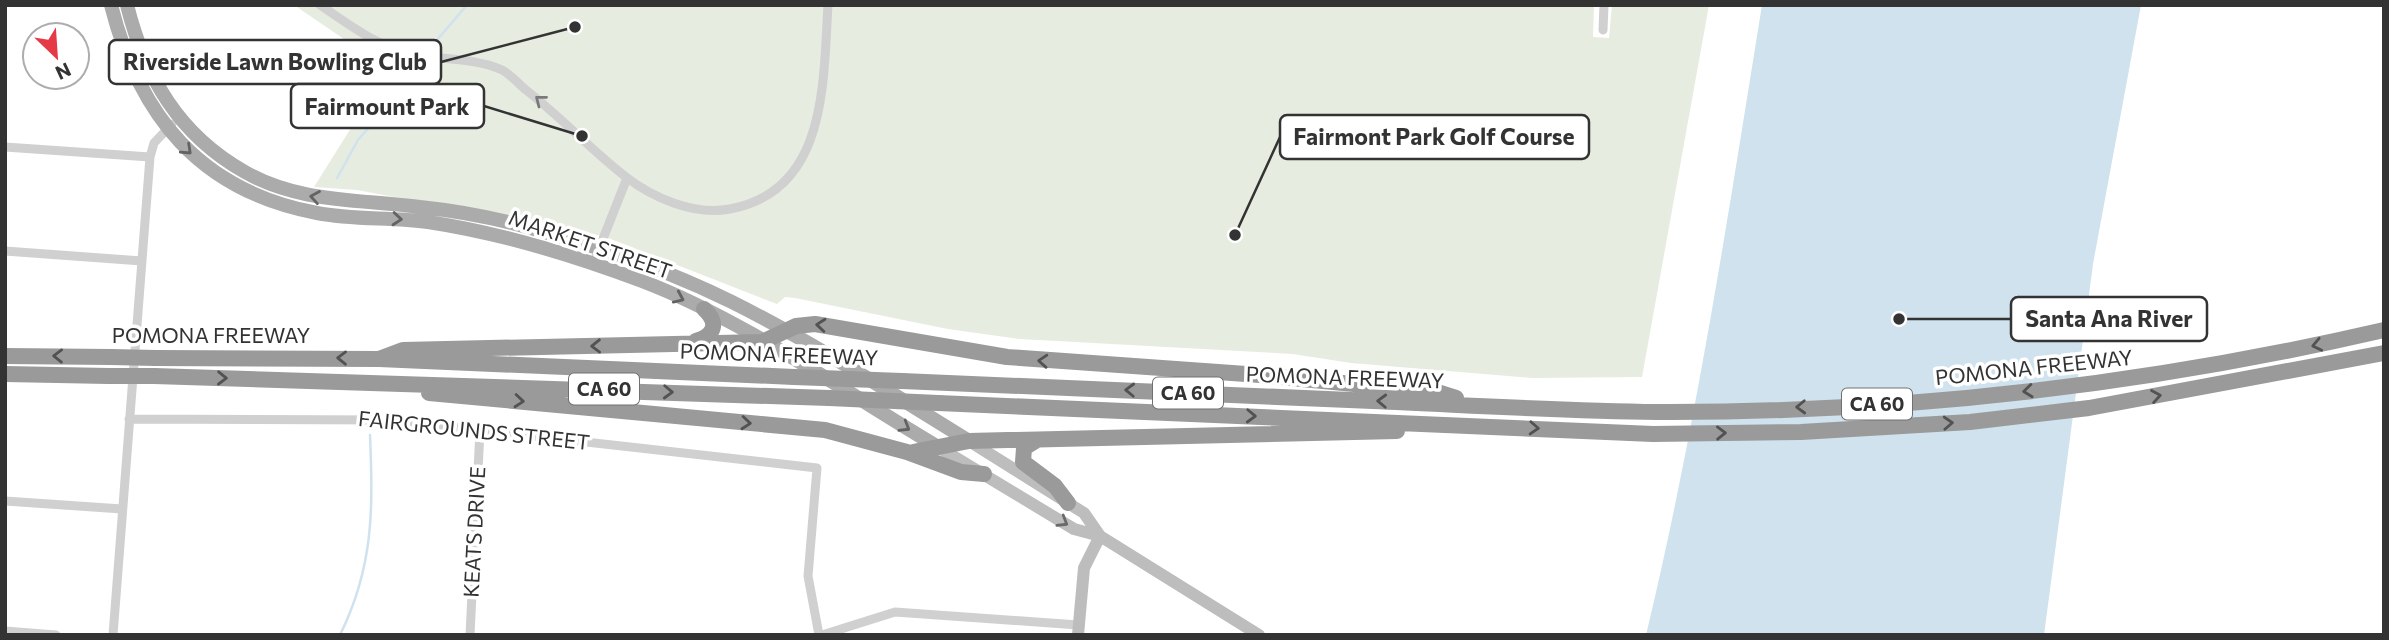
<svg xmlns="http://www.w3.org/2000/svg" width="2389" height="640" font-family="Commissioner,sans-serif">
<rect width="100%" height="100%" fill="#fff"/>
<path fill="#e6ecdf" d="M294,5H1594L1593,37L1609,38L1612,5H1709L1642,377L1532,378L1351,363L1293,354L1020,339L948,329L795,298L785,297L777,304L603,236L357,190L314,187L388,69Z"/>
<path fill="#cfe2ee" d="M1762,5H2141L2093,264L2044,635H1646C1696,427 1728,216 1762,5Z"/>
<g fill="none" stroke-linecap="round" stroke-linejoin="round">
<path stroke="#cfe2ee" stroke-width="2.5" d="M437,40L467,5
M337,178L358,140L417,72
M340,635C374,566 373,509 370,435"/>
<path stroke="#d0d0d0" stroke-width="9" d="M320,5C347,23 375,45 408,53C437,60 474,57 502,70C510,74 519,84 526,90C561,117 591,150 626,177C653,198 695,216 730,209C827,191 823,85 828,5
M1603,30L1604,5
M5,147L150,157
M5,251L142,261
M593,264L627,178
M129,419L389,420L817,468L808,576L819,635
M5,501L122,509
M5,631L56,635
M113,635L150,157L154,143L172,124
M470,635L480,430
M822,635L895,612L1078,625"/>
<path stroke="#bdbdbd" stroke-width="12" d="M969,441L1084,513L1100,536
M938,447L1074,529L1100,536L1259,635
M1078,635L1084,568L1100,536"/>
<path stroke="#ababab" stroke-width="14" d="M111,5C139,116 200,191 317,213C353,220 391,217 428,222C501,233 573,255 642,281C742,319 845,392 938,447
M127,5C145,77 179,135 245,172C299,203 360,199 420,207C458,211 496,218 534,229C601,247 669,271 732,302C814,343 891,393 969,441"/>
<path stroke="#9a9a9a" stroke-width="16" d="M696,341C715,335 719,323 704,309
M5,356L111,357
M156,358L379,359L794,377
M379,359L403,350L762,342L796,326L815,324L1007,357L1260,375L1437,392L1456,398
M5,374L109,376
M154,376L829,398
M902,381C1059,388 1216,394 1373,401C1467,405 1562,411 1657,412C1901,413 2146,385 2384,330
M429,393L825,430L907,452L961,472L984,474
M938,403L1653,434L1801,432L1970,422L2089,408L2384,353
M1037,440L1024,448L1023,462L1055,486L1068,503
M913,452L969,441L1397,431"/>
<path stroke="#9a9a9a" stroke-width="16" d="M111,357L156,358
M109,376H154
M794,377L902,381
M829,398L938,403"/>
</g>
<defs><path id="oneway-chevron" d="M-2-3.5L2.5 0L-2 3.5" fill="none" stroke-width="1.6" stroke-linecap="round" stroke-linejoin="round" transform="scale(1.75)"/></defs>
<use stroke="#7a7a7a" href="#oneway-chevron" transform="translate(540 100) rotate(-142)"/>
<g stroke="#636363">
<use href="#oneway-chevron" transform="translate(187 150) rotate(43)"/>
<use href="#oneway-chevron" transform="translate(315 197) rotate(-170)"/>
<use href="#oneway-chevron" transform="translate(397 219) rotate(5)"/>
<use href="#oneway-chevron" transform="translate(679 298) rotate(24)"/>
<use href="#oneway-chevron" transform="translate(905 427) rotate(31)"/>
</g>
<g stroke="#525252">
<use href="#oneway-chevron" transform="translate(821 325) rotate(-175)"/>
<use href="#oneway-chevron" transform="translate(2317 345) rotate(168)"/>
<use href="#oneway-chevron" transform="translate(596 346) rotate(179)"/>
<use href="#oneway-chevron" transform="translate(58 356) rotate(-179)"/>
<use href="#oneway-chevron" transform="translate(342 358) rotate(-179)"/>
<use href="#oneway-chevron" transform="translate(1043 361) rotate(-176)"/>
<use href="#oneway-chevron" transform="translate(222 378) rotate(1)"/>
<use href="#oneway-chevron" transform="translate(1130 390) rotate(-178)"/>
<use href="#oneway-chevron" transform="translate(2028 391) rotate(174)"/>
<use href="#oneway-chevron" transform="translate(668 392) rotate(2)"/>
<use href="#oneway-chevron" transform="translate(2156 396) rotate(-10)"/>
<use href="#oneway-chevron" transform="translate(519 401) rotate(5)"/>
<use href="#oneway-chevron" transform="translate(1382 401) rotate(-178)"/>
<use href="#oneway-chevron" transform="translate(1801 407) rotate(178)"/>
<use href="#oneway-chevron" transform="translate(1251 416) rotate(2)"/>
<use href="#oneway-chevron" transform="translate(746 423) rotate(5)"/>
<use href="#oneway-chevron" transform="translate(1948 423) rotate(-3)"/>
<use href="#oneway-chevron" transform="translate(1534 428) rotate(3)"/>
<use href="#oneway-chevron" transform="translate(1721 433) rotate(-1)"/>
</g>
<use stroke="#6a6a6a" href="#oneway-chevron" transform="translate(1063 522) rotate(31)"/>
<g text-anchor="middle" stroke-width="7" stroke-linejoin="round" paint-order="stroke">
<g fill="#fff" stroke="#707070" stroke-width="2">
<rect x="569" y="373.5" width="70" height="31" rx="5"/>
<rect x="1153" y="377.5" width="70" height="31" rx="5"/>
<rect x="1842" y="388.5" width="70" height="31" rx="5"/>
</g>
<g font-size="19" font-weight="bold" fill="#333">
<text x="604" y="396">CA 60</text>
<text x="1188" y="400">CA 60</text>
<text x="1877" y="411">CA 60</text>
</g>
<g font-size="21" fill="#333" stroke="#fff">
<text transform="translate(590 245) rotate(19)" y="7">MARKET STREET</text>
<text x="211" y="343">POMONA FREEWAY</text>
<text transform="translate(779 355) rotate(2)" y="7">POMONA FREEWAY</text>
<text transform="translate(2034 368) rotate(-6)" y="7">POMONA FREEWAY</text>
<text transform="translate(1345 378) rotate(2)" y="7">POMONA FREEWAY</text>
<text transform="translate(474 431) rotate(6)" y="7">FAIRGROUNDS STREET</text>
<text transform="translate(475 532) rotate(-87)" y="7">KEATS DRIVE</text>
</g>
</g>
<path fill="none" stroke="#333" stroke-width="2.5" d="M575 27L441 62M582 136L484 106M1235 235L1280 137M1899 319L2011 319"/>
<g fill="#333" stroke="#fff" stroke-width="2.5">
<circle cx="575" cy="27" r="7"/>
<circle cx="582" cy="136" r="7"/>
<circle cx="1235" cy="235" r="7"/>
<circle cx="1899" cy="319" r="7"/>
</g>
<g fill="#fff" stroke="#333" stroke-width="2.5">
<rect x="109" y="40" width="332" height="44" rx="7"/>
<rect x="291" y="84" width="193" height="44" rx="7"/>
<rect x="1280" y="115" width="309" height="44" rx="7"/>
<rect x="2011" y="297" width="196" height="44" rx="7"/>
</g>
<g font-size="23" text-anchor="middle" font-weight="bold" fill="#333">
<text x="275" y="70">Riverside Lawn Bowling Club</text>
<text x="387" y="115">Fairmount Park</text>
<text x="1434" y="145">Fairmont Park Golf Course</text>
<text x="2109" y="327">Santa Ana River</text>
</g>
<rect width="2389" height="640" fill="none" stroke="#333333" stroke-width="14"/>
<g transform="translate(56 56) rotate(155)"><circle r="33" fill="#ffffff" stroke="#adadad" stroke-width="2"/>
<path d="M0-5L12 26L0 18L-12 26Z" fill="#e63946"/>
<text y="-10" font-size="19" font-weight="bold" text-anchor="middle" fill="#333333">N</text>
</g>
</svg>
